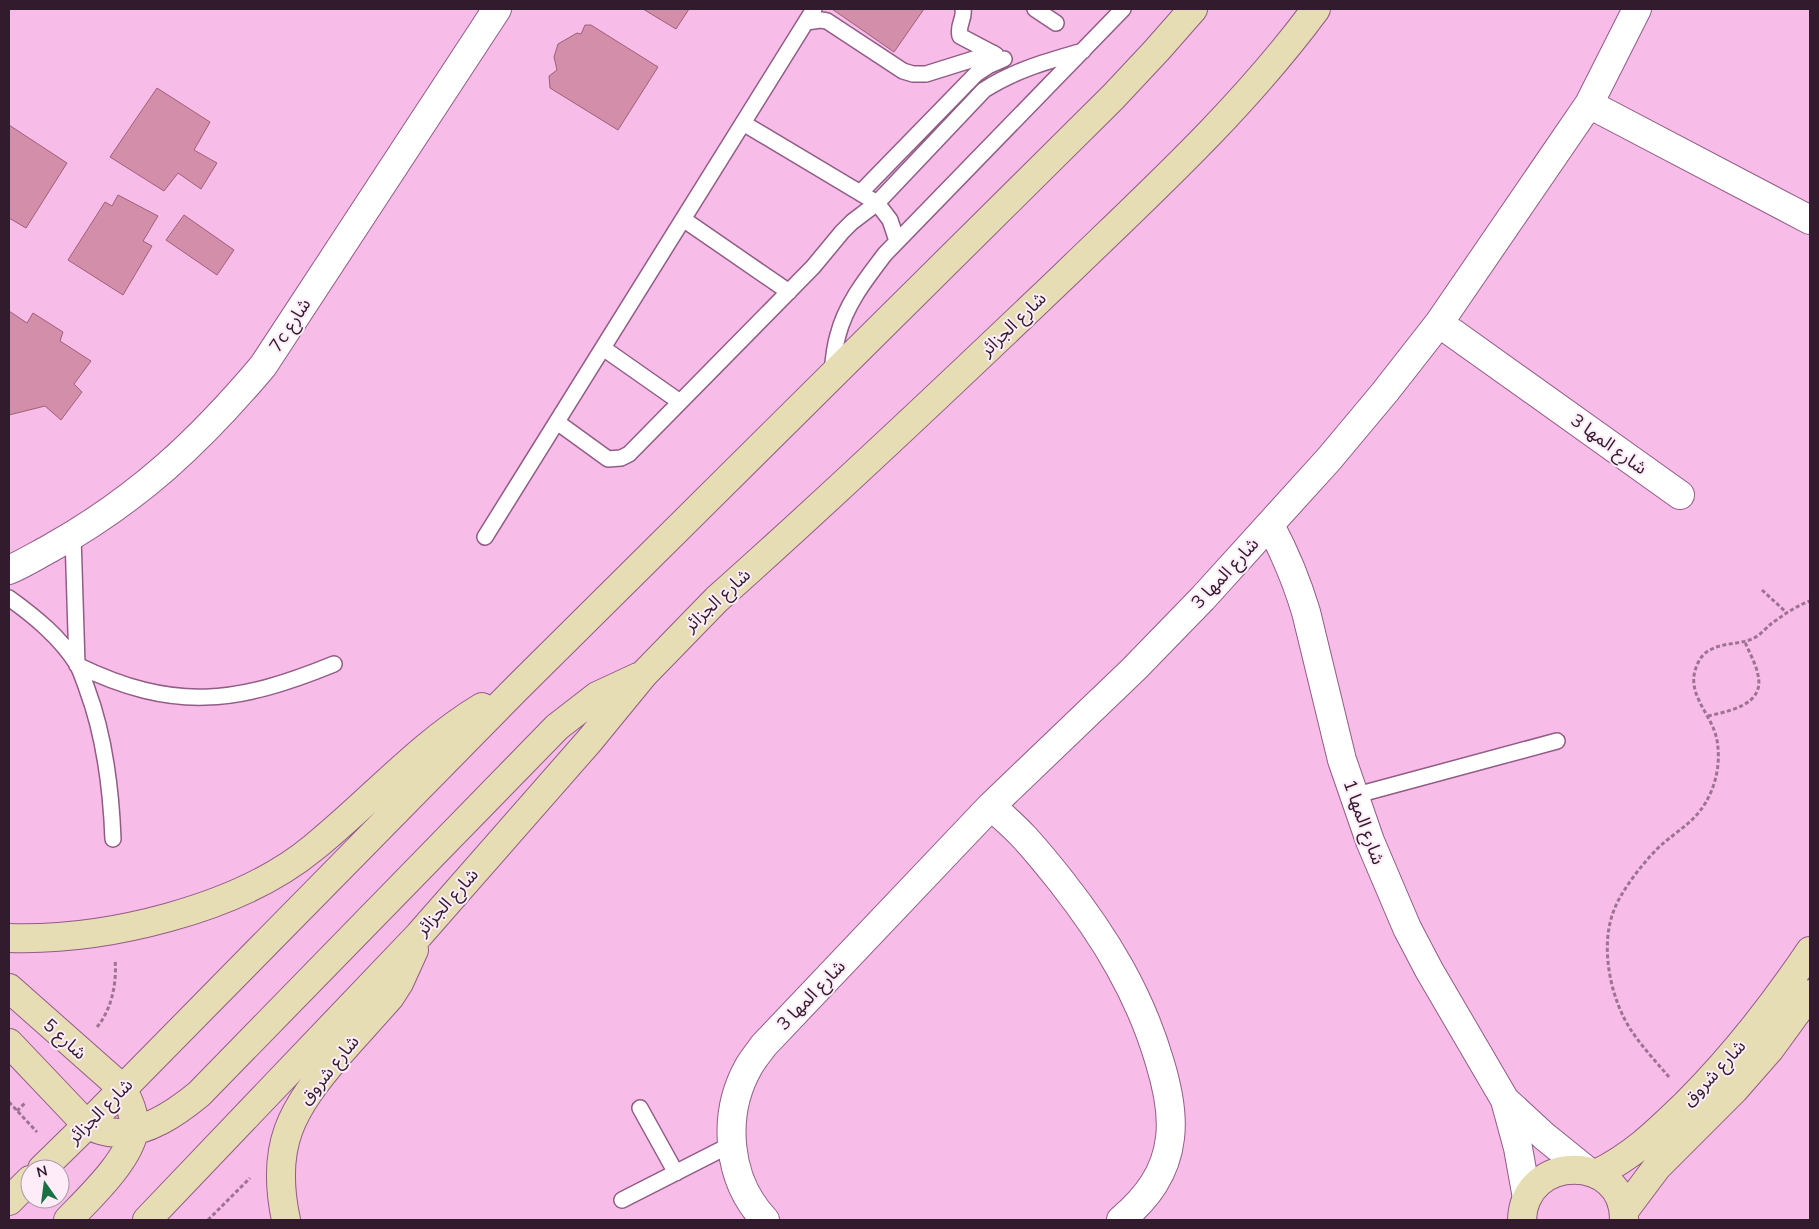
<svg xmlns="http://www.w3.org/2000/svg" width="1819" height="1229" font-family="Mulish,'Noto Sans Arabic',sans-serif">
<rect width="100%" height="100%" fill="#f7bce8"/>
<path fill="#d38fa9" stroke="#9f5f78" d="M643,9H689L676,29Z
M832,9H924L894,52Z
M585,25H591L658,67L618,130L550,88L549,76L557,70L554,57L558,44L577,33L581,34Z
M157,88L210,122L194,150L217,163L201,189L178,173L164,191L110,157Z
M9,125L67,163L26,228L9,218Z
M118,195L158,216L143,241L152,246L123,295L68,260L105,202L112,206Z
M184,215L234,250L217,275L166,240Z
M9,311L27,323L33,313L63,332L60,341L91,361L74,384L82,392L61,420L45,406L9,415Z"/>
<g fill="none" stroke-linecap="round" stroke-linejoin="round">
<defs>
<path id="lane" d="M963,9C965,19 957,25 960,36L996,55
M1035,9L1056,23
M806,22L821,20L827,21L903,71L913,74H926L993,53
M743,123L877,203L890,220L897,241
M860,193L976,74L988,66L1004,59
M683,219L789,292
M603,348L680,402
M832,374C833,361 834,348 838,335C846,304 866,279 885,254L1123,9
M557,422L608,459L621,458L629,454L813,267L842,232L852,222L877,203L984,90C1015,70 1048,61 1083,51
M73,536L77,665C174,712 236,704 334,664
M485,537L814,9
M9,598C34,616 60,637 77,664C81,671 84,681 87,689C105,737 111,788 113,839
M1353,796L1557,741
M640,1108L676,1173
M622,1200L732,1144"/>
<path id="street" d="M1589,104L1810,220
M1439,323L1680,495
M1270,525C1285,553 1297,582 1306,612L1342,760L1370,841L1407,928L1429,970L1505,1100L1518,1148L1527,1198
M9,570C23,564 36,556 49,549C137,500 199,442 263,366L497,9
M991,806L1134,669L1203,598L1329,459L1385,392L1439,323L1589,104L1637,9
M1505,1100L1544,1136L1586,1170
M765,1220C727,1180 721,1115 749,1066C753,1059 759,1052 764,1045L991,806C1002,816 1014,826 1024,837C1037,851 1049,866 1061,881C1105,937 1140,994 1160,1063C1167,1086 1173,1114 1170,1138C1166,1173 1147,1198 1121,1220"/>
<path id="secondary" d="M9,938C104,941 238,910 313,848C370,802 419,745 482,707
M9,988L122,1088C129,1101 135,1114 134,1129C131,1159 88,1199 68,1220
M9,1043L87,1125C97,1129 107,1133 118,1133C148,1132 176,1113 199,1094L557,727L597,696L638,677
M42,1169L87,1125L516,689L1113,97L1157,50L1193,9
M1596,1174C1634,1155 1656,1133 1686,1104C1733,1057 1773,1006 1810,951
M9,1201L30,1180
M1624,1211L1657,1167L1734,1090L1770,1049L1810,994
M147,1220L419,935L590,740L644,674L717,599C835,494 950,385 1064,276C1152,191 1243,108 1316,9
M286,1220C270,1145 291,1110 339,1054C356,1035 373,1016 390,997L399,983L414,950
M1522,1220C1524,1153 1625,1153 1624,1220"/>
</defs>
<use href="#lane" stroke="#915c85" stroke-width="18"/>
<use href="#street" stroke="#915c85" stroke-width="30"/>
<use href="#secondary" stroke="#915c85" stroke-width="30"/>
<path stroke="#9d7393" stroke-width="3" stroke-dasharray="4 2.5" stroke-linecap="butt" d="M1762,590L1787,613
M1708,716C1729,711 1765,705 1758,675C1756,664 1749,652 1745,642
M97,1027C112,1009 117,982 115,960
M1669,1077C1657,1063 1644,1049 1633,1033C1611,1002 1599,947 1614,910C1621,891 1643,863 1657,849C1679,828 1698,822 1711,792C1718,775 1720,758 1717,740C1712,713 1683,693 1698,663C1700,658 1705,652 1710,650C1724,642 1740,645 1754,638C1760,635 1766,628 1771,624C1783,615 1796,606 1810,601
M9,1102L37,1132
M17,1111L26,1102
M208,1220L250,1178"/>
<use href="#lane" stroke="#fff" stroke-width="15"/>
<use href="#street" stroke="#fff" stroke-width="28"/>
<use href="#secondary" stroke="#e6ddb4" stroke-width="28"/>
</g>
<g text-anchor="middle" stroke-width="4" stroke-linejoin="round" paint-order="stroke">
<g font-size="18" fill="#311b2c" stroke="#feecf9">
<text transform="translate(1013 324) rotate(-44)" y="6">شارع الجزائر</text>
<text transform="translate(290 325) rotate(-57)" y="6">7c شارع</text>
<text transform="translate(1609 444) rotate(36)" y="6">شارع المها 3</text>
<text transform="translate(1225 573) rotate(-47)" y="6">شارع المها 3</text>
<text transform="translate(717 600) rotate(-43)" y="6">شارع الجزائر</text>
<text transform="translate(1364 822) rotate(70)" y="6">شارع المها 1</text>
<text transform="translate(447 902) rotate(-48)" y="6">شارع الجزائر</text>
<text transform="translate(811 995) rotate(-46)" y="6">شارع المها 3</text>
<text transform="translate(65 1039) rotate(42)" y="6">شارع 5</text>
<text transform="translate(329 1070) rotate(-51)" y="6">شارع شروق</text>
<text transform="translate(1714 1073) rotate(-47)" y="6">شارع شروق</text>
<text transform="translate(100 1111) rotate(-45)" y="6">شارع الجزائر</text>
</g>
</g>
<rect width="1819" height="1229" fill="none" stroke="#311b2c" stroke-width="20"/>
<g transform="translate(45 1184) rotate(346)"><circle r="24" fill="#feecf9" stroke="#ac98a7"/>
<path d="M0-4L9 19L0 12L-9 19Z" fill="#197043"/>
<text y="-8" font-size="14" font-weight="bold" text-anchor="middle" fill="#311b2c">N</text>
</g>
</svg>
